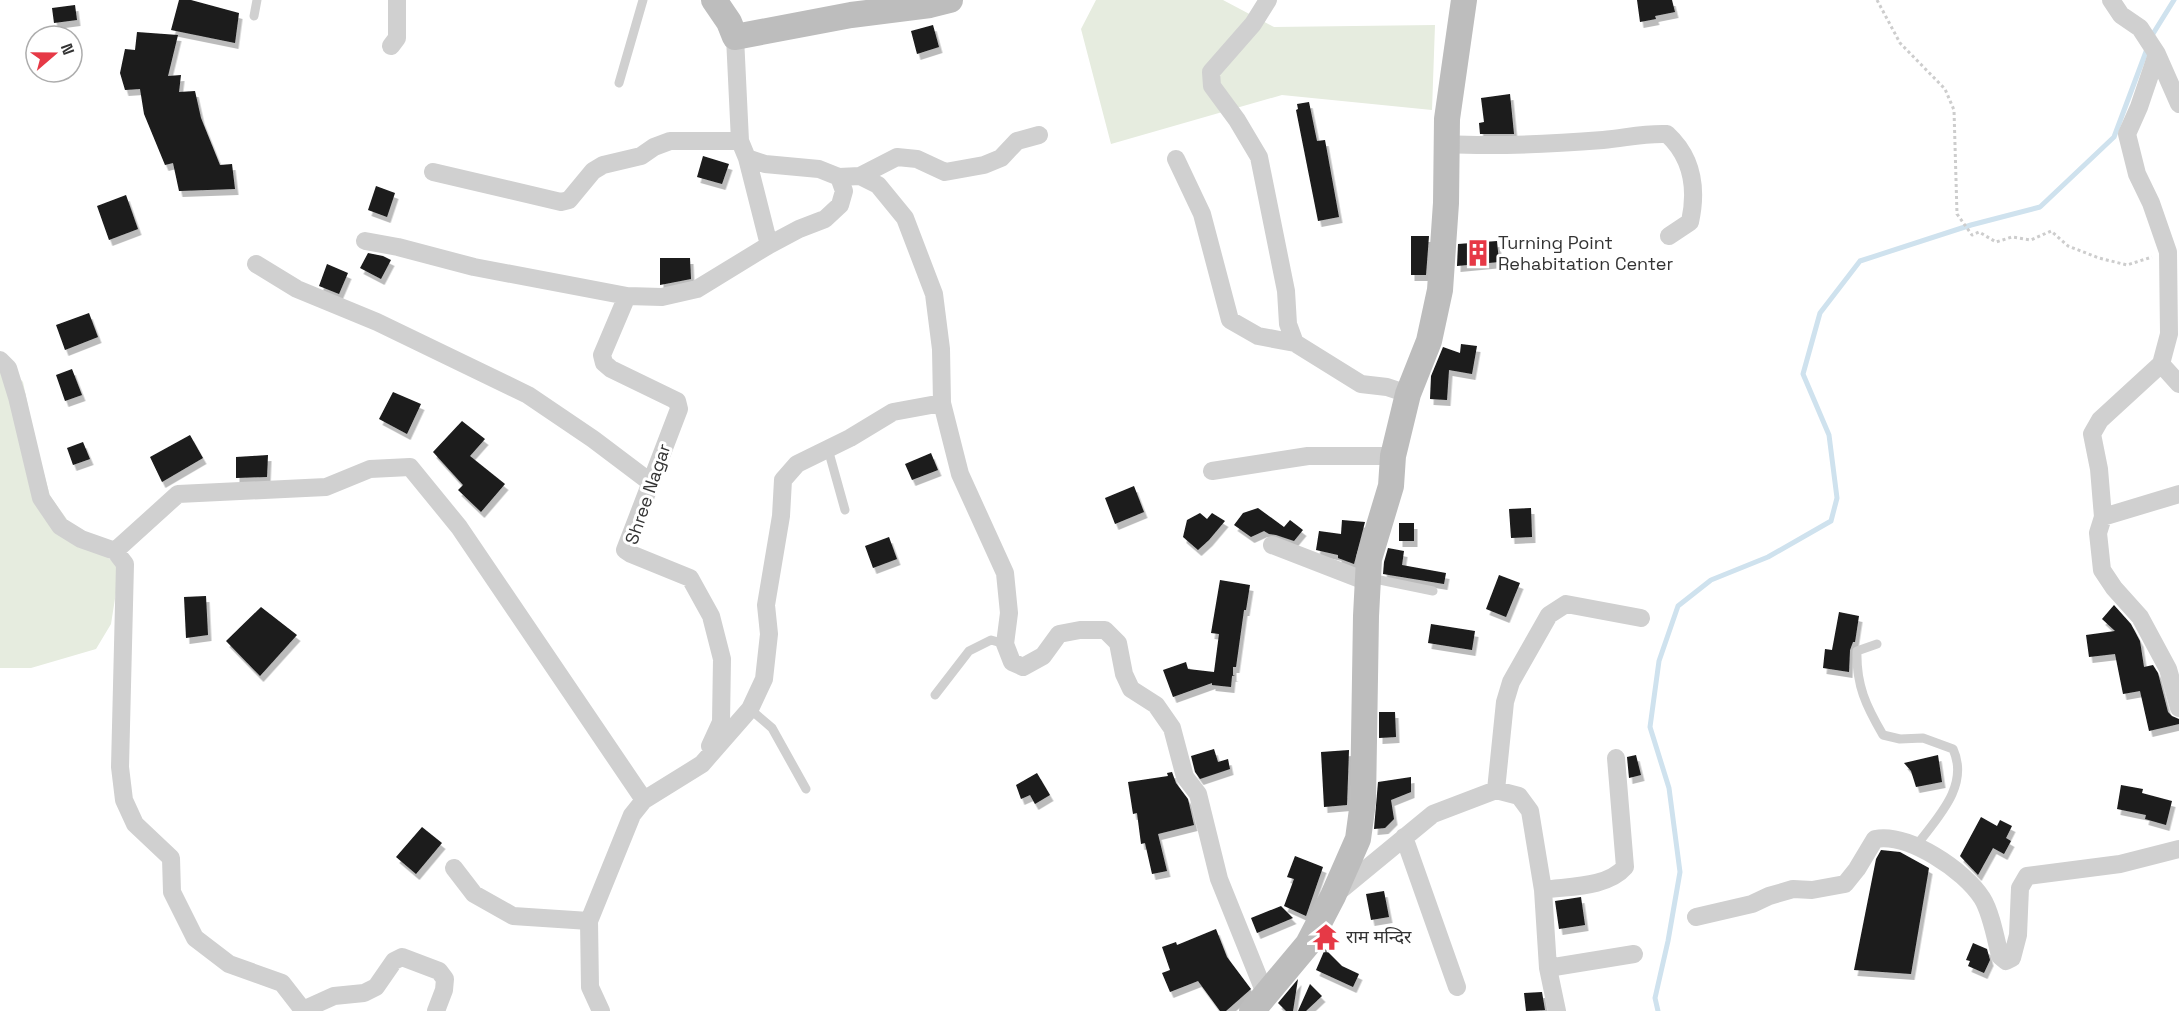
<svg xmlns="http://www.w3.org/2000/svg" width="2179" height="1011" font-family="'Space Grotesk','Noto Sans Devanagari',sans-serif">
<defs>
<filter id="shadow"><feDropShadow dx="3.5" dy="6" stdDeviation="0" flood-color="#0004"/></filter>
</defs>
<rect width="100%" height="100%" fill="#fff"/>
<path fill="#e6ecdf" d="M1096,0H1223L1274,27L1435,25L1432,110L1282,95L1111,144L1081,29Z
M0,357L23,382L35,440L50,496L79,536L120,567L111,624L96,649L31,668H0Z"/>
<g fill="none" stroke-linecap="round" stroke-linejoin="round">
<path stroke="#cfe2ee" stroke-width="5" d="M2151,37L2174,0
M1658,1011L1655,998L1668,941L1680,872L1669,788L1650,727L1659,661L1678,606L1711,580L1768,557L1831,521L1837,498L1829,435L1803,374L1820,313L1860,261L1971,225L2040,207L2114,137L2147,49"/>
</g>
<path fill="#1a1a1a" filter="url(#shadow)" d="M179,0H191L239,13L235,43L171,30Z
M1637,0H1672L1675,12L1655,16L1656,19L1640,22Z
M75,5L77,20L54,23L52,8Z
M933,25L939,47L917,54L911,31Z
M137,32L178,35L168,76L181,75L179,92L195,91L201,118L220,165L232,164L235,189L179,191L173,163L165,165L144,114L140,89L125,90L120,73L125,49L135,50Z
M1510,94L1514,134H1480L1479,123L1484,122L1481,98Z
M1309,102L1317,141L1325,140L1339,217L1318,221L1296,110L1298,109L1297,104Z
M703,156L729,164L722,184L697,177Z
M376,186L395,193L387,217L368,210Z
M126,195L138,229L109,240L97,206Z
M1411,236H1429L1426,275H1411Z
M1497,241L1499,262L1457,266L1458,244Z
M368,253L383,256L391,260L381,279L360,268Z
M660,258H690L691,279L660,285Z
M327,264L348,273L339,294L319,286Z
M89,313L98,337L65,350L56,325Z
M1461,344L1477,346L1472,374L1449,370L1447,400L1430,399L1431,376L1443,347L1460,353Z
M72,369L82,395L65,401L56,375Z
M393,392L421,404L407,434L379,419Z
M462,421L485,439L470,456L505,484L481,512L458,490L463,485L433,452Z
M190,435L203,458L162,482L150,457Z
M83,442L90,459L73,465L67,448Z
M931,453L938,470L912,480L905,464Z
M268,455L267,477L236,478V457Z
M1134,486L1144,512L1115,524L1105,498Z
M1258,508L1284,527L1290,520L1303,530L1294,541L1276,535L1269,534L1264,531L1251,537L1234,525L1243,513Z
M1531,508L1532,537L1511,538L1509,509Z
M1200,513L1207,519L1212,513L1225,521L1209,540L1198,550L1183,537L1187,520Z
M1342,520L1365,522L1354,564L1338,558V555L1316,550L1319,531L1341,534Z
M1399,523H1414V541H1399Z
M889,537L897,559L873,568L865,546Z
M1388,548L1404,551L1402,565L1446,573L1444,584L1383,574L1384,562Z
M1499,575L1520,583L1506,617L1486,609Z
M1220,580L1250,585L1246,610H1244L1236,667H1233V675H1235L1232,676L1231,687L1212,685V683L1173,697L1163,670L1186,662L1188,669L1214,672L1219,634L1211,633Z
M206,596L208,635L186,638L184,597Z
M2114,605L2131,624L2140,641L2144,667L2153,665L2158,673L2168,712L2172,716L2179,719V724L2149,731L2140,691L2123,694L2115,654L2089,657L2086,635L2115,631L2102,619Z
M261,607L297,635L260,676L226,641Z
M1839,612L1859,616L1855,642H1853L1850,650L1849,672L1823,668L1825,649L1832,650Z
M1431,624L1475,631L1472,650L1428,643Z
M1379,712H1395L1396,737L1379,738Z
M1214,749L1218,762L1228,759L1230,769L1200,779L1195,772L1191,756Z
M1349,750L1347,805L1324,807L1321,752Z
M1636,755L1641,775L1629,778L1627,757Z
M1938,755L1942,782L1916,787L1911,771L1904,763Z
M1172,772L1176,783L1188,799L1194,825L1158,834L1167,871L1152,874L1145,843L1141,844L1137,813L1133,814L1128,782L1168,776L1167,773Z
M1037,773L1050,795L1035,804L1030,795L1021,799L1016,785Z
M1411,777V792L1391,800L1394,819L1385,828L1374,829L1378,782Z
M2121,785L2143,789L2142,793L2172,801L2166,825L2145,819L2146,815L2117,809Z
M1981,817L1997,826L2000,820L2012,826L2006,838L2011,841L2004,854L1993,848L1978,875L1960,856Z
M422,827L442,843L416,874L396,857Z
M1881,850L1900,852L1929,868L1911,974L1854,970L1876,859Z
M1295,856L1323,867L1306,916L1284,906L1294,879L1287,877Z
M1384,891L1389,917L1371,920L1366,894Z
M1581,897L1585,925L1559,929L1555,901Z
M1281,906L1293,918L1257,933L1251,918Z
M1216,929L1227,957L1251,989L1226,1011H1220L1198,981L1170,992L1162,973L1170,970L1162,947L1176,942L1177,945Z
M1973,943L1987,949L1990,960L1984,973L1968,966L1970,961L1966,960Z
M1325,949L1342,966L1359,974L1353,987L1316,970Z
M1298,979L1293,1011H1286L1278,1003Z
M1310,984L1322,996L1306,1011H1298Z
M1542,992L1545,1010L1526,1011L1524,993Z"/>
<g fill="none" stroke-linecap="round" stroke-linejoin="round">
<path stroke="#cdcdcd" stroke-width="3" stroke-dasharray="3 3" stroke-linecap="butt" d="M1877,0L1900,43L1945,89L1954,110L1957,214L1972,235L1979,232L1996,242L2012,237L2031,240L2051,231L2068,246L2099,258L2127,265L2152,257"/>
<path stroke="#d0d0d0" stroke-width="9" d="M254,16L257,0
M619,83L643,0
M828,449L845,510
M1370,578L1433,591
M1877,644L1857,651C1856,685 1866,706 1883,735L1900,739L1923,738L1953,749C1970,786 1937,818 1916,846
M935,695L969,651L991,640L1005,644
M750,709L772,728L806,789"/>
<path stroke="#d0d0d0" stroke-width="18" d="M1268,0L1253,24L1211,72L1212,86L1237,120L1259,157L1286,291L1288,324L1295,343L1361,384L1387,387L1408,394
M2111,0L2121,15L2140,28L2157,54L2179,104
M735,37L740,141L747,158L769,245
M391,46L397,38V0
M2157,54L2139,107L2127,134L2137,174L2151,203L2168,252L2169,334L2161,364L2100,420L2092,434L2099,469L2103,517L2098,533L2102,570L2114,588L2140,617L2168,669L2179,708
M1447,144C1499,147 1551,144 1603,140C1626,138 1643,133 1667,134C1693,158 1697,190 1690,222L1669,236
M1176,159L1202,214L1230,320L1258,336L1295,343
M433,172L561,202L569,200L593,171L603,165L641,156L654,147L670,141H740
M860,176L897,157L917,159L945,172L984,165L1001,158L1017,141L1039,135
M839,177L860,176L878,185L905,218L934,294L941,349L942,403L960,474L1005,573L1009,613L1005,644L1012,662L1023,667L1043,656L1059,634L1080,630H1105L1118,643L1124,674L1131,689L1156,705L1172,728L1185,777L1198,794L1219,879L1266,996
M365,241L398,247L474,267L627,296L662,297L697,289L769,245L799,229L825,219L840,205L844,191L839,177L819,169L765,164L747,158
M256,264L297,289L377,322L528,395L593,439L650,482
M627,296L602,355L604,363L611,369L677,401L679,409L625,550L631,554L690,578L711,616L722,659L721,722L710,746
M0,360L8,368L17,397L41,498L60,526L81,539L115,551L125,564L120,767L124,800L135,824L171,858L172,892L195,938L229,964L282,983L303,1010L334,996L364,993L376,987L394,961L402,957L439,971L445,979L444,990L436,1011
M2161,364L2179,384
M1212,471L1308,456H1393
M2103,517L2179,494
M1272,545L1368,582
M115,551L178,494L326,487L370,469L410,467L459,527L644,800
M1496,790L1505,702L1511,682L1549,615L1566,604L1641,618
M1404,837L1457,987
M454,868L474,894L513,916L589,921
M1543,890C1568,886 1607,888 1625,867L1616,758
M1337,893L1433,814L1496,790L1519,796L1530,811L1543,890L1548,968L1557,1011
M1696,917L1752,904L1769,896L1793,889L1812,890L1845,884L1857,869L1875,839C1909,833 1964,870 1982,898C1991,912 1996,940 2000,956L2006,961L2012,958L2018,935L2020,888L2027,876L2120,864L2179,849
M1548,968L1634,954
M601,1011L590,987L589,921L632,815L644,800L702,764L750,709L764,679L769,634L766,605L781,516L783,480L797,464L850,438L893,412L942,403"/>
<path stroke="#bdbdbd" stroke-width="26" d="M714,0L729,22L735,37L851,15L930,5L950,0
M1252,1011L1308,944L1333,896L1358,839L1363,802L1366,616L1369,559L1391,486L1393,456L1408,394L1429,341L1440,290L1446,203L1447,119L1464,0"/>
</g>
<defs>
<symbol id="building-bare" viewBox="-9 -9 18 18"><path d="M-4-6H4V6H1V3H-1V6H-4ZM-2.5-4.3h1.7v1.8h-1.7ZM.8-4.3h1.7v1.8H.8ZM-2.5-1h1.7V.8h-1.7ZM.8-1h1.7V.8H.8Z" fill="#e63946" stroke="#fff" stroke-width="2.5" paint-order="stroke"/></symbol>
<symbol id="temple-bare" viewBox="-9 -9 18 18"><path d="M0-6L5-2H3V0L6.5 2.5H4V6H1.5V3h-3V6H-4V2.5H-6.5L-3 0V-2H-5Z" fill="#e63946" stroke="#fff" stroke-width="2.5" paint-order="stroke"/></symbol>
</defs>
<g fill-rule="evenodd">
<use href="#building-bare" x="1459" y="234" width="38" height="38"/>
<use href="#temple-bare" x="1307" y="918" width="38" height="38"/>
</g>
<g text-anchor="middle" stroke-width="6" stroke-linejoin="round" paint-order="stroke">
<g font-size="18" fill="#333" stroke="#fff" text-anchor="start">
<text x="1498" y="249">Turning Point<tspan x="1498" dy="21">Rehabitation Center</tspan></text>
<text x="1346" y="943">राम मन्दिर</text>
</g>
<g font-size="18" fill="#333" stroke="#fff">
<text transform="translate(648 494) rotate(-71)" y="6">Shree Nagar</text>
</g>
</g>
<g transform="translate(54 54) rotate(70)"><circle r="28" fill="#ffffff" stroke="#adadad" stroke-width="1.5"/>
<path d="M0-4.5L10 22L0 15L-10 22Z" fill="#e63946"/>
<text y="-9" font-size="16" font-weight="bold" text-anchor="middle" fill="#333333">N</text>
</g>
</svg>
